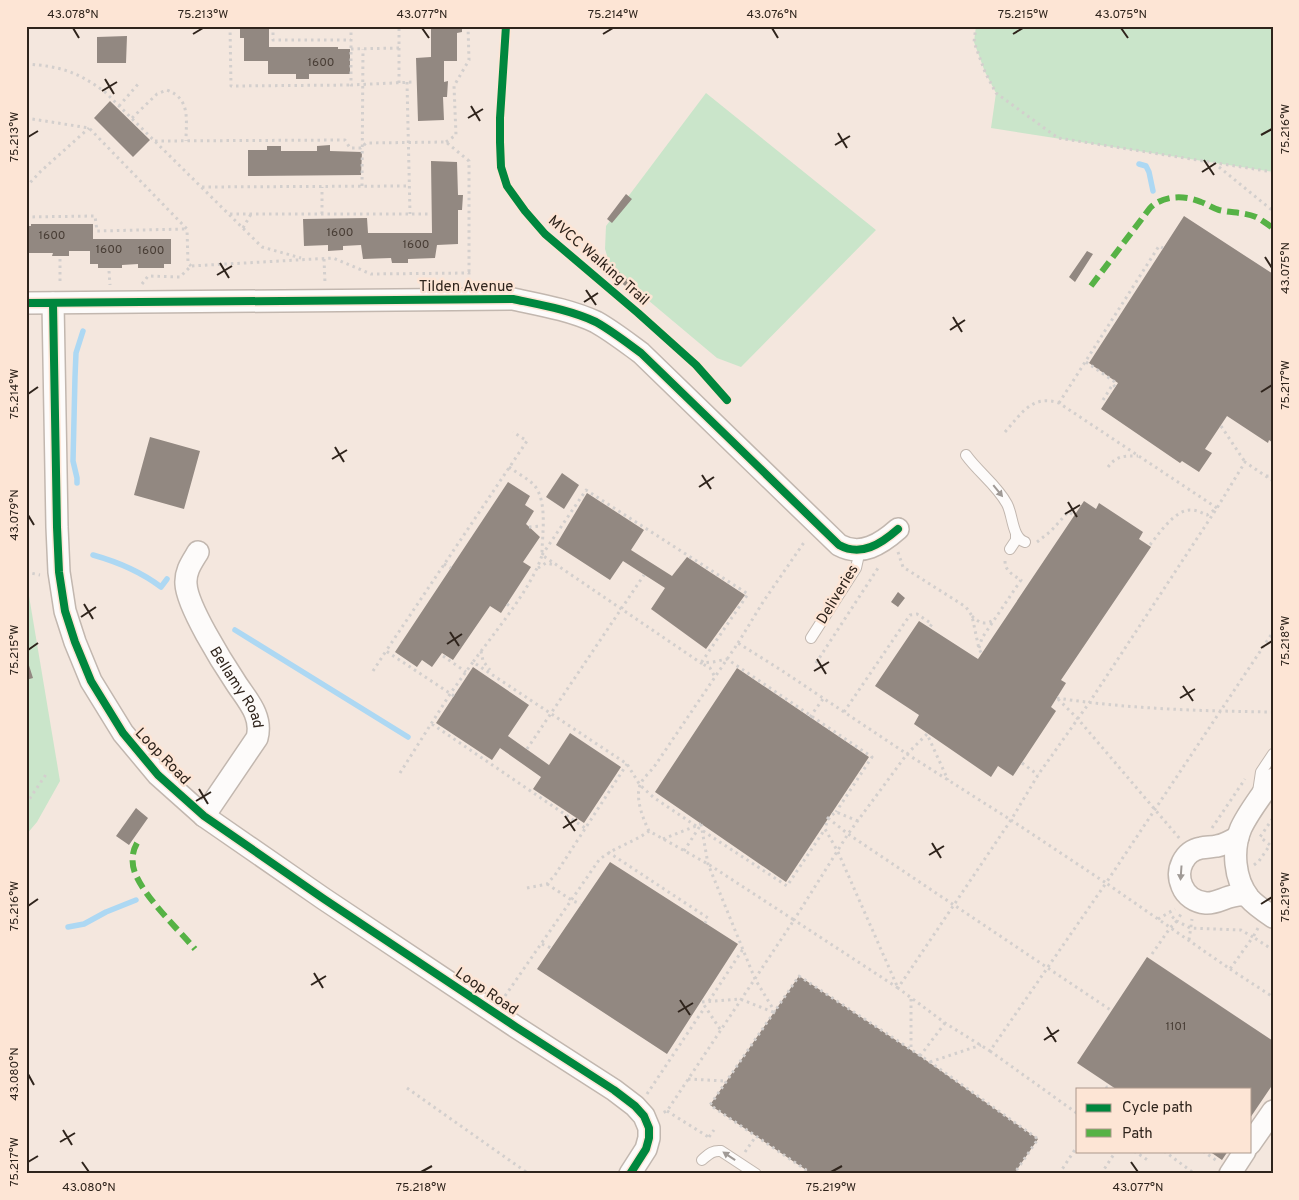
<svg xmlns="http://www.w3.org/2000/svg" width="1299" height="1200" font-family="Overpass,sans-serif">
<rect width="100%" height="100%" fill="#f4e7de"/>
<path fill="#cae5ca" d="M976,26H1273V172L991,128L996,93L985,72L974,42Z
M706,93L876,230L741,367L717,358L611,269L605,249L606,226Z
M26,578L60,781L37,822L26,835Z"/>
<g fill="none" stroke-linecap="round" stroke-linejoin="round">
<path stroke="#add8f3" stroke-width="5.5" d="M1139,164L1146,166L1149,172L1153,191
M77,483V478L73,461L75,377L76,353L83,331
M93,555C118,562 140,571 161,587L167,579
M235,630L408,737
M68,927L84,924L106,912L136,900"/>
</g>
<path fill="#928881" d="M240,26H269V47H338V49H350V74H309V79H296V74H268V61H244V38H240Z
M431,26H462V32L457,33V61H444V82L448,81L447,97H443L444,120L418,121L416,58L431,57Z
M127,36L126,63H97V37Z
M110,101L150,140L133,157L94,118Z
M330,145V151L362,152L361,175L248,176V150H267V146H281V151H317V146Z
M431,161L457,162L458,195H463L462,210H458V244L437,245L435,258L408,259V263H392L391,258L363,259L361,245L343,246V250L328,251V245L304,246L303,219L367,218L368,233H432Z
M626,194L632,199L612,223L607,219Z
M1184,216L1273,274V443L1269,440L1268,443L1227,416L1205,449L1212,453L1199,472L1182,461L1180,463L1101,409L1118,383L1089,363Z
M31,224H93V239H171V264H164V268H138V264L122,265V268H98V264H90V251H69V256H52L53,253H29V250H26V226H31Z
M1087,251L1093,254L1075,282L1069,277Z
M613,267L637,287L632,291L608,273Z
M150,437L200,451L184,509L134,495Z
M562,473L579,485L564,509L546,497Z
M508,482L530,496L525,505L534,511L526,524L540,537L523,562L531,567L501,613L490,606L453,660L442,653L432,667L422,660L417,667L395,652Z
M587,493L644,530L631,550L672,576L687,557L745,595L706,649L651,609L665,588L623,561L610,580L556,545Z
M1084,501L1096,509L1099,503L1143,532L1139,539L1151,547L1061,680L1066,683L1051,707L1056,711L1013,776L998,766L991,777L914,724L919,715L875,686L919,621L978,659Z
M898,592L905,598L898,607L891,602Z
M26,656L33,678L26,680Z
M473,667L529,705L508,736L549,765L570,733L621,767L584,823L533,789L541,777L500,748L492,760L436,723Z
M737,668L869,757L786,882L655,792Z
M136,808L148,818L129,845L116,836Z
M610,862L738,944L667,1054L537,969Z
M1147,957L1273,1041V1084L1250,1118V1089H1116L1077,1063Z
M799,976L920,1056L1038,1139L1014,1174H812L710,1105Z
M1209,1151H1228L1222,1160Z"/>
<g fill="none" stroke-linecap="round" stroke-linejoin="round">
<defs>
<path id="service" d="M966,455C978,472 997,485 1007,504C1013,515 1012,538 1025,542
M1010,549L1016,540V534
M811,638L856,568L858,559L855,550
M1258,792L1261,772L1273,754
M702,1160C708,1155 712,1150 721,1151L756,1174"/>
<g id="minor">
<path d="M26,303L513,299C541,305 570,310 596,322C612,331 626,342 641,353L839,545C861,557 881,544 898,529"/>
<path d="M53,303L57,527L59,572L65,611L75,642L91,681L123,733L158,775L204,816L324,899L516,1027L614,1090L635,1106L644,1116L649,1128V1138L646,1149L630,1174"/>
<path id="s1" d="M198,552C192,562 185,571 186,584C187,606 222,662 236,683C247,700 263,716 257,738L204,816"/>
<path d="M1273,779C1262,795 1249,811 1241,828C1232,849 1234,879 1249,898C1255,905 1264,911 1273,917"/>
<path d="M1238,837C1231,841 1224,845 1217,846C1212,847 1206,847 1201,848C1184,851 1175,870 1182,886C1186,896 1195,902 1206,903C1219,904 1229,893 1246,895"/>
<path d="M1250,1144L1273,1111"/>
<path d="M1230,1174L1245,1151"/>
</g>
</defs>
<use href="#service" stroke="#c2b7af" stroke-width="12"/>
<use href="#minor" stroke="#c2b7af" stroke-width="24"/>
<path stroke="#d3cfcd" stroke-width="3" stroke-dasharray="2.5 4" stroke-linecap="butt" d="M230,26L231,86L351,85
M273,26V40H351
M351,26V85L414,82
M976,26L974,42L985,72L996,93L1058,138L1273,172
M351,49L399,48
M26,64C60,66 78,72 105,92L262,247L301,258
M407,82L410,214
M399,83V26
M119,106L139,83
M26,118L89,128L187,229L188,263L191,266
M132,118L157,94L167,90C191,99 186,120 186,141
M155,141L345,140L350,148H361L366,143L446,142L469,161V273
M446,142L456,135L454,86L469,60L468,26
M1219,167L1273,211
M362,186L363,49
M26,187L41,171L89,128
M202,187L409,186
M230,214H430
M322,214V187
M26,217L95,216L97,231L186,229
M243,228L251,214
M60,259V285
M324,259L325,283
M109,271L110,285
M26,283L27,256
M142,284L148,276L180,277L191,266L333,258L371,274L469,273V281
M1086,362L1115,382L1113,384L1115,387
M1103,400L1113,384
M1059,403L1159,246L1163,248
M1221,426L1245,462
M1005,432C1021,414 1032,394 1059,403L1217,508L1207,515C1202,513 1197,510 1191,510C1175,509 1158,535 1149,546
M509,467C517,473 527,478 534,485C548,501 542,535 542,554
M1108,467C1117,455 1124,456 1138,456
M1266,476H1273
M1273,481L1245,462L1217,508L1089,703L1038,775L1011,820L1106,883L1273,632
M529,527L542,526
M1037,542L1051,531L1068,512L1074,515
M898,552L903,567L966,607L972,616L979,649L982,654
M542,555L586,490L748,594L701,663L710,668L715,677
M444,564L451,568
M538,568L546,563L556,565
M26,572L40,575
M507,604L512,608
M972,616C978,622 985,626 993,620
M738,643L763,602L805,541L806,542
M979,648L982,638L1021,580C1013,575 1005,571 1005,561
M481,651L483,661L490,670
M443,656L466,672
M816,663L880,565
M373,671L386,651
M454,696L386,651L527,441L513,432
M1057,698C1128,709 1201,711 1273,712
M1058,699L1078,719L1180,839
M844,712L910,615L917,614L932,624L929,628
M810,717L823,699
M432,724L585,828
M527,749L644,575
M1022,763L1038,775
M400,773L450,694L473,662
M26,804L47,773
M828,818L848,834L1112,1011
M858,821L836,812L828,818L825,829L838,852L898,988
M701,824L708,864L755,979L775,1012
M696,826L653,797L640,785L627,764L473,662C494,633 532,588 542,555L701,663L713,662L727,659L872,757L836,812
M1212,828L1245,779
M649,831C643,819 634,796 641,783C644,777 650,772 654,767L738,643L781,670L907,754L927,734L948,780
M703,831L787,886L825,829
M663,839L701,824
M684,851L700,826
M608,852L708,918L705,923
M1254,865L1259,861L1270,845L1260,837L1273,818
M547,884L573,901L581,904
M527,888L547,884L555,875L627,764
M1158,919L1175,909
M1258,928L1253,937L1273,950
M1189,940L1192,919
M542,944L551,948
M1152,954L1170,928L1177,921L1169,914
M1230,969L1273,997
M898,988L794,920L848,834L907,754L1011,820L898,988L945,1023L990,1051L1106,883L1230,969L1253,937L1241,930L1190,928L1177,921L1181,914
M505,996L599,860C614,847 633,843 649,831L708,864L794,920L667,1111L662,1113
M911,999V1050
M709,1001L743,949
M720,1029L702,1002L740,999L773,1012
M990,1051L1078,1114
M920,1056L945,1023
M930,1062L981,1045
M688,1079L725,1081
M407,1088L529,1174
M1106,1089L1107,1087L1110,1089
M647,1094L705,1007
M667,1111L710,1138
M709,1137L714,1130
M1134,1151L1149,1161
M1164,1151L1195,1174
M1203,1151L1217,1161
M745,1152L756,1136
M812,1174L710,1105L799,976L930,1062L1038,1139L1014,1174
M1059,1174L1078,1145
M1101,1174L1116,1151"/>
<use href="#service" stroke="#fdfbfa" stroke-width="10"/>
<use href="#minor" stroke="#fdfbfa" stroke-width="21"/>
<path stroke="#56b245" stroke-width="6" stroke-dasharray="12 6" stroke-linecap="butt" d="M1091,286L1150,208C1163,195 1185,195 1201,202C1207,204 1212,208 1219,210C1231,213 1244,212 1256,217C1262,220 1267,224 1273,228
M137,843C132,852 131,862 135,873C145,898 177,928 195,949"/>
<defs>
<path id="cycleway" d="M506,26L500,118V142L501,167L507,186L525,211L545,234L638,313L696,365L727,400
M26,303L513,299C541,305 570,310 596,322C612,331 626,342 641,353L839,545C861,557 881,544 898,529
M53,303L57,527L59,572L65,611L75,642L91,681L123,733L158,775L204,816L324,899L516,1027L614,1090L635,1106L644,1116L649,1128V1138L646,1149L630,1174"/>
</defs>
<use href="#cycleway" stroke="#fde5d5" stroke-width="11"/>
<use href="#cycleway" stroke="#00873e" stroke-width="8"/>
</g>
<defs><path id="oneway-solid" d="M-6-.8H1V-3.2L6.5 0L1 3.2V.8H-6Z" transform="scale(1.25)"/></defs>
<g fill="#a09a96">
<use href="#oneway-solid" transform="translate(998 491) rotate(51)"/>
<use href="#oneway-solid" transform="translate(1181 873) rotate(94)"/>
<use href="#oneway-solid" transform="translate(729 1156) rotate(-146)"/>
</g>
<path fill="none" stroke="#2f241c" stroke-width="2" d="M73,28L79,38M422,28L429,38M772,28L778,38M1121,28L1128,38M193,34L203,28M603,34L613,28M1013,34L1023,28M105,79L114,94M102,91L117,82M471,106L480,121M468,118L483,109M838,133L847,148M1261,135L1272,129M28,137L38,131M835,145L850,136M1204,160L1214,175M1202,172L1216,163M1265,257L1272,268M220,263L229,278M217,275L232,266M586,290L596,305M584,302L598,293M953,317L962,332M950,330L965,320M1261,392L1272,385M28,394L38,387M335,447L344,462M332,459L347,450M702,475L711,489M699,487L714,477M1068,502L1077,517M1065,514L1080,505M28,515L34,525M84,604L93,619M81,617L96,607M450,632L459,646M447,644L462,634M1261,648L1272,641M28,650L38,643M817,659L826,674M814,671L829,662M1183,686L1193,701M1180,698L1195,689M199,789L208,804M196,801L211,792M565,816L575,831M563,828L577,819M932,843L941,858M929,855L944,846M1261,904L1272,897M28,906L38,899M314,973L323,988M311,985L326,976M680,1000L690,1015M678,1012L693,1003M1047,1027L1056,1042M1044,1040L1059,1030M28,1074L34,1085M63,1130L72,1145M60,1142L75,1133M28,1162L38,1156M82,1162L89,1172M1131,1162L1138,1172M421,1172L432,1166M831,1172L842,1166"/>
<g text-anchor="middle" stroke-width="5" stroke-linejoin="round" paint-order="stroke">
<g font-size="12" fill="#483d35">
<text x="321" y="66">1600</text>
<text x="340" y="236">1600</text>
<text x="52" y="239">1600</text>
<text x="416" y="248">1600</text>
<text x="109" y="253">1600</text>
<text x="151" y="254">1600</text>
<text x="1176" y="1030">1101</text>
</g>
<g font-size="15" fill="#2f241c" stroke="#fde5d5">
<text transform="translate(599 260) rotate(41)" y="5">MVCC Walking Trail</text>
<text x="466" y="291">Tilden Avenue</text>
<text transform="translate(837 594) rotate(-59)" y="5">Deliveries</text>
<text dy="5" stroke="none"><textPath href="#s1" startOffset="151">Bellamy Road</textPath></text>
<text transform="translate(163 756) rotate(46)" y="5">Loop Road</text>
<text transform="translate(487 991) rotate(34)" y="5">Loop Road</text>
</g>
</g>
<rect width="1299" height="1200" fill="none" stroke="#fde5d5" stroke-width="55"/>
<rect x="1076" y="1088" width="175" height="65" fill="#fde5d5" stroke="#ab988b"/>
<rect x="1086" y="1104" width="25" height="8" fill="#00873e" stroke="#ab988b"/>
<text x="1122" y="1112" font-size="15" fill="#2f241c">Cycle path</text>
<rect x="1086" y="1129" width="25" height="8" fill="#56b245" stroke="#ab988b"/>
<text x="1122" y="1138" font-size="15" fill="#2f241c">Path</text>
<rect x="28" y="28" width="1244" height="1144" fill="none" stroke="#2f241c" stroke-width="2"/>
<g font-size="12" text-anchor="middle" fill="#2f241c">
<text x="73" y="18">43.078°N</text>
<text x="203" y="18">75.213°W</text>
<text x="422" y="18">43.077°N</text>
<text x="613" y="18">75.214°W</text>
<text x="772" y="18">43.076°N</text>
<text x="1023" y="18">75.215°W</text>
<text x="1121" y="18">43.075°N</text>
<text transform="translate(1285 129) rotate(-90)" y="4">75.216°W</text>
<text transform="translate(14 137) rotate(-90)" y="4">75.213°W</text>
<text transform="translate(1285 268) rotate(-90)" y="4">43.075°N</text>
<text transform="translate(1285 385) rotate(-90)" y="4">75.217°W</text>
<text transform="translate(14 394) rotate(-90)" y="4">75.214°W</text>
<text transform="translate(14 515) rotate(-90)" y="4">43.079°N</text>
<text transform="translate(1285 641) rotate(-90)" y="4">75.218°W</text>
<text transform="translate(14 650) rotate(-90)" y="4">75.215°W</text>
<text transform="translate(1285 897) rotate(-90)" y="4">75.219°W</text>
<text transform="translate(14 906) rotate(-90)" y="4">75.216°W</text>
<text transform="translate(14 1074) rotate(-90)" y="4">43.080°N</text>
<text transform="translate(14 1162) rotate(-90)" y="4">75.217°W</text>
<text x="89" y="1191">43.080°N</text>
<text x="421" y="1191">75.218°W</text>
<text x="831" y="1191">75.219°W</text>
<text x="1138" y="1191">43.077°N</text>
</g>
</svg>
